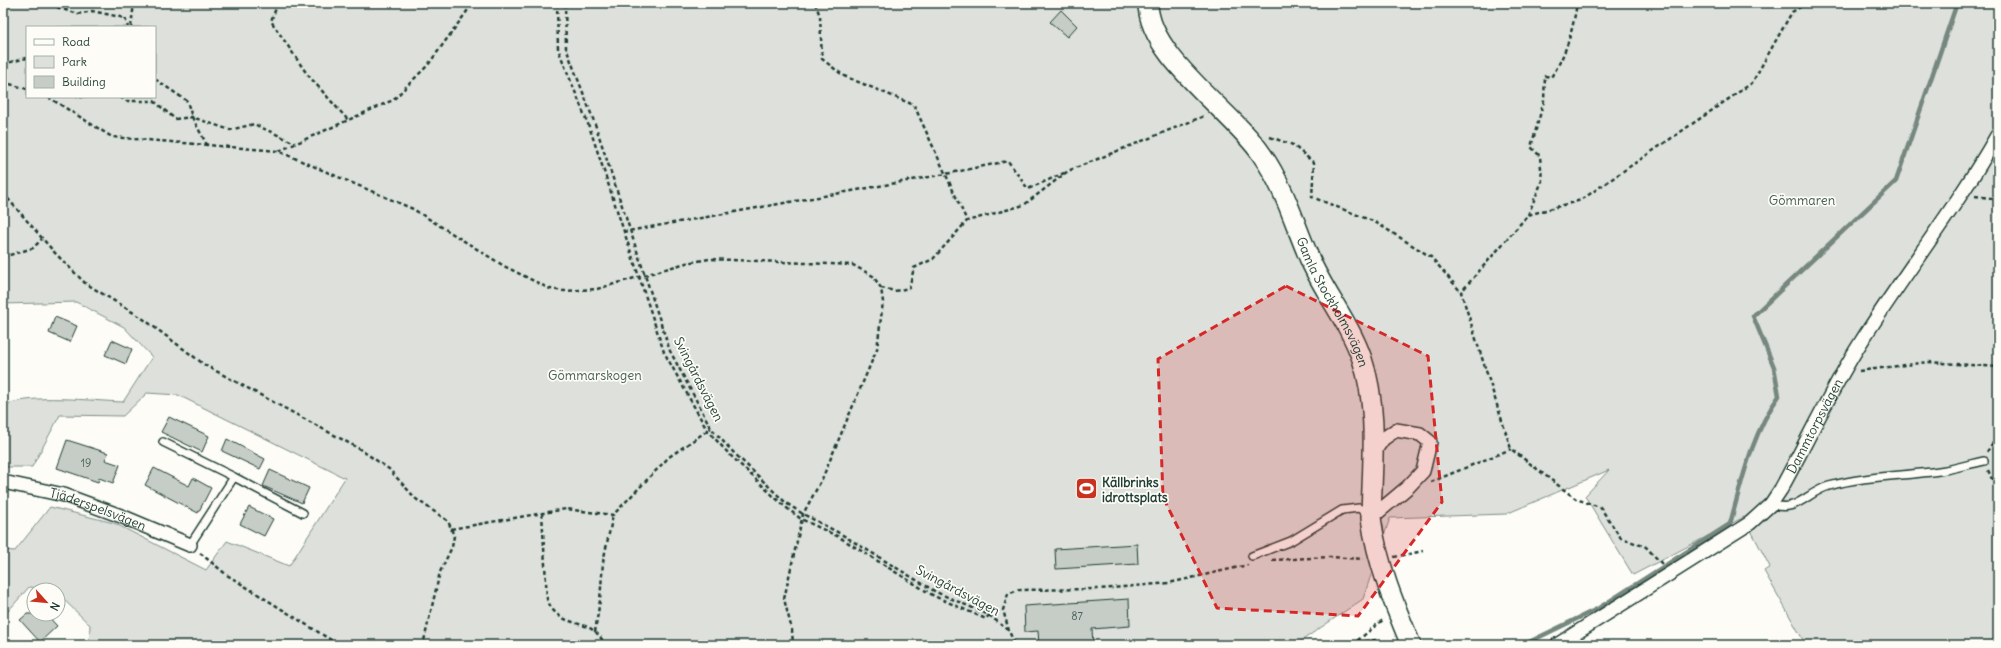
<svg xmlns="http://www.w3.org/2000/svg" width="2001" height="648" font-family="Delius,sans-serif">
<rect width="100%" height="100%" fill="#fdfcf7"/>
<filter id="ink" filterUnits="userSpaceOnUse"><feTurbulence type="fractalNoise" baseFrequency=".025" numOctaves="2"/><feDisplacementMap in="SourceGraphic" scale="8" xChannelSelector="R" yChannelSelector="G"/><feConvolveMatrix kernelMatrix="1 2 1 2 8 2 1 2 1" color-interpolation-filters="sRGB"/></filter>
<g filter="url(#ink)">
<path fill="#dde0db" stroke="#7e8e88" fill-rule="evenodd" d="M3,3H1998V645H1806L1764,571L1770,567L1744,517L1633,575L1585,496L1609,470L1506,514L1390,518L1363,599L1295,645H89L90,625L58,594V590L29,587L3,617V550L15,551L50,507L114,523L206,570L227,541L289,566L345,478L178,395L147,393L123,416L60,415L32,467H3V406C28,393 93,401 123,402L152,357L124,327L76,302L3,304ZM27,27H155V97H27Z"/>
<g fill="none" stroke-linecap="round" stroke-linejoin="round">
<path stroke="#75877f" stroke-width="4.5" d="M1523,645L1599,608L1730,524C1742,481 1752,433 1779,396L1774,367L1753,316L1896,181L1957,3"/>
</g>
<path fill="#c6cdc7" stroke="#1f3d34" d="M1061,10L1077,26L1067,37L1050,22Z
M55,317L77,326L70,342L49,333Z
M112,340L132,349L126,364L105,355Z
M169,417L209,436L202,452L161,432Z
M227,439L265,459L260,469L222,451Z
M67,440L108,453L105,460L120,465L113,483L99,478L98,482L57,468Z
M154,468L189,486L193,478L211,488L198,513L145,485Z
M270,470L309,488L302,503L263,486Z
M249,507L273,519L264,536L240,524Z
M1137,544L1138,564L1056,569L1055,549Z
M1129,599L1130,626L1092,629L1093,645H1039L1038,631L1025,632L1024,606Z
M27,614H46L57,626L40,642L20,620Z"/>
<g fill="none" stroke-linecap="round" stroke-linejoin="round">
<defs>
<path id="lane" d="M163,442L234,477
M1771,504C1796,514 1807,492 1829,486C1863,476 1904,476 1939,471C1954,469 1969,464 1984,461
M190,545L234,477L303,513
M1252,556L1291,541L1342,510L1359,508L1368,515"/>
<g id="street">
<path id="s1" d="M3,482L64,495L121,516L190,545"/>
<path d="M1371,518L1408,487L1423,471L1430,442L1420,434L1396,430L1383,439L1373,453"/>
<path id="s2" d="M1557,645L1750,523L1771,504L1781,489C1808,440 1831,389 1861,342C1905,272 1957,207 1998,134"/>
</g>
<g id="secondary">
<path id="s3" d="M1148,3C1148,57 1233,111 1262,155C1285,188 1295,226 1311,262C1326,295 1350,324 1362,359C1379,409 1372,466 1371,518C1377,563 1394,604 1411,645"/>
</g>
</defs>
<use href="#lane" stroke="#1f3d34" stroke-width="10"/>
<use href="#street" stroke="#1f3d34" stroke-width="16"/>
<use href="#secondary" stroke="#1f3d34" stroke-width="22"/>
<path stroke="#1f3d34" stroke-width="2.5" stroke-dasharray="4 3" stroke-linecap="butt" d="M52,3L56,7L78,14L92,11L125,18L128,27
M278,3L271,21L307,74L348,120
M557,3L558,49L590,129L664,352L707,430L729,454L783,505L801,519L839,537L934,596L986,619L989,615
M565,3L566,48L595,124L670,351L711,428L731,450L786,503L803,514L841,534L936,592L989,615L1009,631L1015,645
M815,3L820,16L822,59L844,76L914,105L967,221
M131,27L134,3
M3,64L27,58
M155,79L187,101L192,117L207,145
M3,82L27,89
M48,97L112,137L278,151L413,209L504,266L550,289L564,291L597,289L686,263L709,259L853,265L873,276L881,288L883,302L877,349L822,479L803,514L784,599L792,630L793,645
M80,97H83
M120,97L126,101H154L175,119L192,117L230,130L254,124L295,143
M1270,137L1293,145L1314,163L1312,197L1375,222L1431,257L1461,292
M279,151L393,100L428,65L473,3
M3,193L55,253L85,283L142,318L205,365L358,448L389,469L416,499L448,521L454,536L452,547L440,572L423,645
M1975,196L1998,199
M1528,215L1542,181L1540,156L1531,147L1544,101L1545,76L1551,77C1566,56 1573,29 1577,3
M623,232L946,174L1008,161L1028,189L1064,173
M3,257L33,248L42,239
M881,288L895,291L909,288L914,268L933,259L967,221L1024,205L1068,171L1204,116
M1859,371L1928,362L1998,367
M1987,452L1998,434
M1988,470L1998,493
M1431,482L1511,449
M542,513L547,599C560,633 590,613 605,645
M451,529L566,509L613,515L669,457L711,428
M200,553L227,575L339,645
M1394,557L1423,551
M1272,560L1330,557L1363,559
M1662,564L1646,547L1621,538L1600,507L1576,499L1511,449L1461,292L1528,215L1581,200L1752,83L1792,12L1807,3
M1009,631L1003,610L1008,594L1018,590L1100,589L1169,583L1248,565
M595,632L600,600L603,562L613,515
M1358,642L1377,640L1382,645
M1352,645L1384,619"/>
<use href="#lane" stroke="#fdfcf7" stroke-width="7"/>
<use href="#street" stroke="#fdfcf7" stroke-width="13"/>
<use href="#secondary" stroke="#fdfcf7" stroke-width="19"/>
</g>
</g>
<path fill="#d62828" fill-opacity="0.2" stroke="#d62828" stroke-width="3" stroke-dasharray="8 5" stroke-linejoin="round" d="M1286,286L1428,356L1442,502L1358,616L1217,608L1163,497L1158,359Z"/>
<defs>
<symbol id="stadium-square" viewBox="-11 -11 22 22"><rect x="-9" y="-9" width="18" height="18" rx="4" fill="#c8321e" stroke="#fdfcf7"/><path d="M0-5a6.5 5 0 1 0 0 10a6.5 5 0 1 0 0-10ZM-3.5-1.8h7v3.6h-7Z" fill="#fff"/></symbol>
</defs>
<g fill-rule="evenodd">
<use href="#stadium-square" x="1074" y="476" width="25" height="25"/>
</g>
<g text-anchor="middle" stroke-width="3.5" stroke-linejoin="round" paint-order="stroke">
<g font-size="11" fill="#496159">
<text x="86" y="467">19</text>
<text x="1077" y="620">87</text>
</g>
<g font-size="13" fill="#455e55" stroke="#fdfcf7">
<text x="1802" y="205">Gömmaren</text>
<text x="595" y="380">Gömmarskogen</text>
</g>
<g font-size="13" fill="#1f3d34" stroke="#fdfcf7">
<text dy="5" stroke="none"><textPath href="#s3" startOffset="357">Gamla Stockholmsvägen</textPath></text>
<text transform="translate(699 379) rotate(63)" y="5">Svingårdsvägen</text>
<text dy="5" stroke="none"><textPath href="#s2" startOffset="346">Dammtorpsvägen</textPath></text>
<text dy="5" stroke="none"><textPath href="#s1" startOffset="99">Tjäderspelsvägen</textPath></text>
<text transform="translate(958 590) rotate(28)" y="5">Svingårdsvägen</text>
</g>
<g font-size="13" font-weight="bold" fill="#1f3d34" stroke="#fdfcf7" text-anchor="start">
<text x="1102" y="487">Källbrinks<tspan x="1102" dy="15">idrottsplats</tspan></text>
</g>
</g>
<rect width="2001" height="648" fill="none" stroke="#fdfcf7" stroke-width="16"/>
<rect x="8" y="8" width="1985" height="632" fill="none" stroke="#1f3d34" stroke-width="1.5" filter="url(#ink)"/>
<rect x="26" y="26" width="130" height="72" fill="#fdfcf7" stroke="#a4b0a9"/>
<rect x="34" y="39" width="20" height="6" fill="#fdfcf7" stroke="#a4b0a9"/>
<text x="62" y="46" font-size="12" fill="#1f3d34">Road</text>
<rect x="34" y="56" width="20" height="12" fill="#dde0db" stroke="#a4b0a9"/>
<text x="62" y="66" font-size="12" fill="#1f3d34">Park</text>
<rect x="34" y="76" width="20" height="12" fill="#c6cdc7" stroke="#a4b0a9"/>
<text x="62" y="86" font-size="12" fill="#1f3d34">Building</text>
<g transform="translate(46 602) rotate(117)"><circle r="19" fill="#fdfcf7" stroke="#a4b0a9"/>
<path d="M0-3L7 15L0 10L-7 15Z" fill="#c8321e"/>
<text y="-6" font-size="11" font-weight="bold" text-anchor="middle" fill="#1f3d34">N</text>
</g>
</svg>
